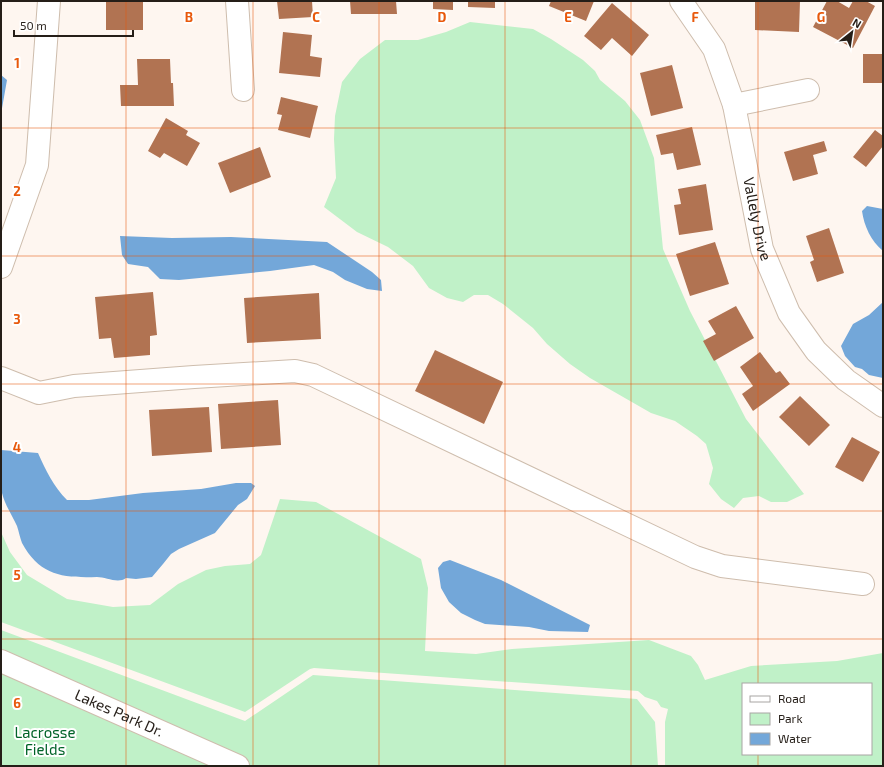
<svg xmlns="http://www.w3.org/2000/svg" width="884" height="767" font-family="'Exo 2',sans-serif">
<rect width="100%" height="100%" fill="#fef6f0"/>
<path fill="#c0f1c8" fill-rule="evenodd" d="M470,22L533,29L551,39L583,60L595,71L600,80L625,101L640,120L654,158L663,249L690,311L746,419L804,494L787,502H771L759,496L743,498L734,508L721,499L709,484L713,468L706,444L697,436L675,421L651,413L590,378L570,364L547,344L533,328L503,304L488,295H474L463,302L447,298L429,288L413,266L388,247L357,232L324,207L336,178L334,139L335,116L342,82L360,59L385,40H418L446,32Z
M280,499L316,502L421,559L428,588L425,651L476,654L512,649L649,640L691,656L698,665L705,680L751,666L837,661L883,653V766H665V722L668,709L661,707L657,701L645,697L638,691L314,668L310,669L245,712L1,622V532L10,552L27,575L67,599L113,607L150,605L178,584L206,570L225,566L250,564L261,555ZM743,684H871V754H743Z
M1,630L245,721L313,675L637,699L655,722L658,766H1Z"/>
<path fill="#73a7d9" d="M1,75L7,80L1,114Z
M867,206L883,209V251C871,241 864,226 862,211Z
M120,236L172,238L231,237L327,242L372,272L381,280L382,291L367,289L345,280L333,272L314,265L270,271L179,280L160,279L148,267L128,264L122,255Z
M883,302V378L869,375L862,369L855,367L845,356L841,346L853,324L869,315Z
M1,450L38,453C45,469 54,487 67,500H89L143,493L201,489L236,483H251L255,486L247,499L238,505L215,533L179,549L171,554L163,564L152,577L136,579L126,578C118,584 106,577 97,577C63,578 40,576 22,543C20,538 19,532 17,526C12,515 5,505 2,493C0,483 1,462 1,450Z
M450,560L501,580L590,625L588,632L549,631L529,627L485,624L475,620L461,613L449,602L441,588L438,568L443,562Z"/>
<path fill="#b17352" d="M106,1H143V30H106Z
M277,1H312L313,17L279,19Z
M350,1H396L397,14H351Z
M433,1H453V10L433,9Z
M468,1H495V8L468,7Z
M551,1H594L586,21L549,6Z
M755,1H800L799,32L755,30Z
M827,1H837L849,8L853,1H866L875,6L853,48L813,27Z
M612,3L649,35L632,56L612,38L601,50L584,36Z
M283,32L312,35L310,56L322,58L320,77L279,73Z
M863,54H883V83H863Z
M137,59H170L171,83H173L174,106H121L120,85H138Z
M672,65L683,108L651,116L640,73Z
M281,97L318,106L310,138L278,130L282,115L277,114Z
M166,118L188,131L186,135L200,143L187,166L164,153L160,158L148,151Z
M692,127L701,165L677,170L673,153L661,155L656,135Z
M875,130L883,136V146L866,167L853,157Z
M824,141L827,151L813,155L818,174L793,181L784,152Z
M260,147L271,177L230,193L218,163Z
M706,184L713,230L679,235L674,205L681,204L678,189Z
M829,228L844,273L817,282L810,262L814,260L806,236Z
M715,242L729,284L690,296L676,254Z
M153,292L157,335L150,336V355L114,358L111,338L99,339L95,297Z
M319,293L321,339L247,343L244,298Z
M736,306L754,338L714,361L703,341L716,334L708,321Z
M435,350L503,382L484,424L415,391Z
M760,352L776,373L780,371L790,384L753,411L742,394L753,386L740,367Z
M800,396L830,425L809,446L779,417Z
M278,400L281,445L221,449L218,404Z
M209,407L212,452L152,456L149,410Z
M852,437L880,452L863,482L835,467Z"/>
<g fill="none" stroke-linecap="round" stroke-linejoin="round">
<defs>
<g id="minor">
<path d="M237,1L243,90"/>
<path id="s1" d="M681,1L714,49L734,105L762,249L789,313L816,351L846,380L883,406"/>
<path d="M734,105L808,90"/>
<path d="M1,267L37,165L49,1"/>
<path d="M1,378L39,393L74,386L194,377L295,371L313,375L695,557L722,566L863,584"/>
<path id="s2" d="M1,661L238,766"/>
</g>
</defs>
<use href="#minor" stroke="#cebdad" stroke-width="24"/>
<use href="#minor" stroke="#fff" stroke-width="22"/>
</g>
<path fill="none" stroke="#e8590c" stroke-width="1" stroke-opacity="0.55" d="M126,1V766M253,1V766M379,1V766M505,1V766M631,1V766M758,1V684M1,128H883M1,256H883M1,384H883M1,511H883M1,639H883M758,754V766"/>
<g text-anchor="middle" stroke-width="4" stroke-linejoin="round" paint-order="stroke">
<g font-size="15" fill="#251e18" stroke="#fff">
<text dy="5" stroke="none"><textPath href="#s1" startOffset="234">Vallely Drive</textPath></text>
<text dy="5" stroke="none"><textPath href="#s2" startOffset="129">Lakes Park Dr.</textPath></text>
</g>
<g font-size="15" fill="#006328" stroke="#fff">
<text x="45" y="738">Lacrosse<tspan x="45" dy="17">Fields</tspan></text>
</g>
</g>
<g font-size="13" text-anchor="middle" font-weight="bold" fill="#e8590c" stroke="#fff" stroke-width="4" stroke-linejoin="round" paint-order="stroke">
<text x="189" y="22">B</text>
<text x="316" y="22">C</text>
<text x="442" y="22">D</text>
<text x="568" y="22">E</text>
<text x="695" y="22">F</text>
<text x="821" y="22">G</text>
<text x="17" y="68">1</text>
<text x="17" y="196">2</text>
<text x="17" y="324">3</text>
<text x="17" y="452">4</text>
<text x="17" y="580">5</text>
<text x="17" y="708">6</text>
</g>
<rect width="884" height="767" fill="none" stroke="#251e18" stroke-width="4"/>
<rect x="742" y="683" width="130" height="72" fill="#ffffff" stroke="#a8a5a3"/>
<rect x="750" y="696" width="20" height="6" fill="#ffffff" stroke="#a8a5a3"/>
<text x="778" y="703" font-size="12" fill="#251e18">Road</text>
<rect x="750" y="713" width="20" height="12" fill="#c0f1c8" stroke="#a8a5a3"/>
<text x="778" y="723" font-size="12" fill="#251e18">Park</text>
<rect x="750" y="733" width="20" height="12" fill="#73a7d9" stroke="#a8a5a3"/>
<text x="778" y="743" font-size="12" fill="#251e18">Water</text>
<g transform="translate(852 32) rotate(30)" stroke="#ffffff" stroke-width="3" paint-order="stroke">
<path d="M0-3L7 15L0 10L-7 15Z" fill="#251e18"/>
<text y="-6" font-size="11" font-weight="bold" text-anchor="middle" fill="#251e18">N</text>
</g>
<path d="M14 30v6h119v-6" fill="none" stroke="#251e18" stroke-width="2"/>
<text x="20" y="30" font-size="12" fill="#251e18" stroke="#ffffff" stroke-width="3" paint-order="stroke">50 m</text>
</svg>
